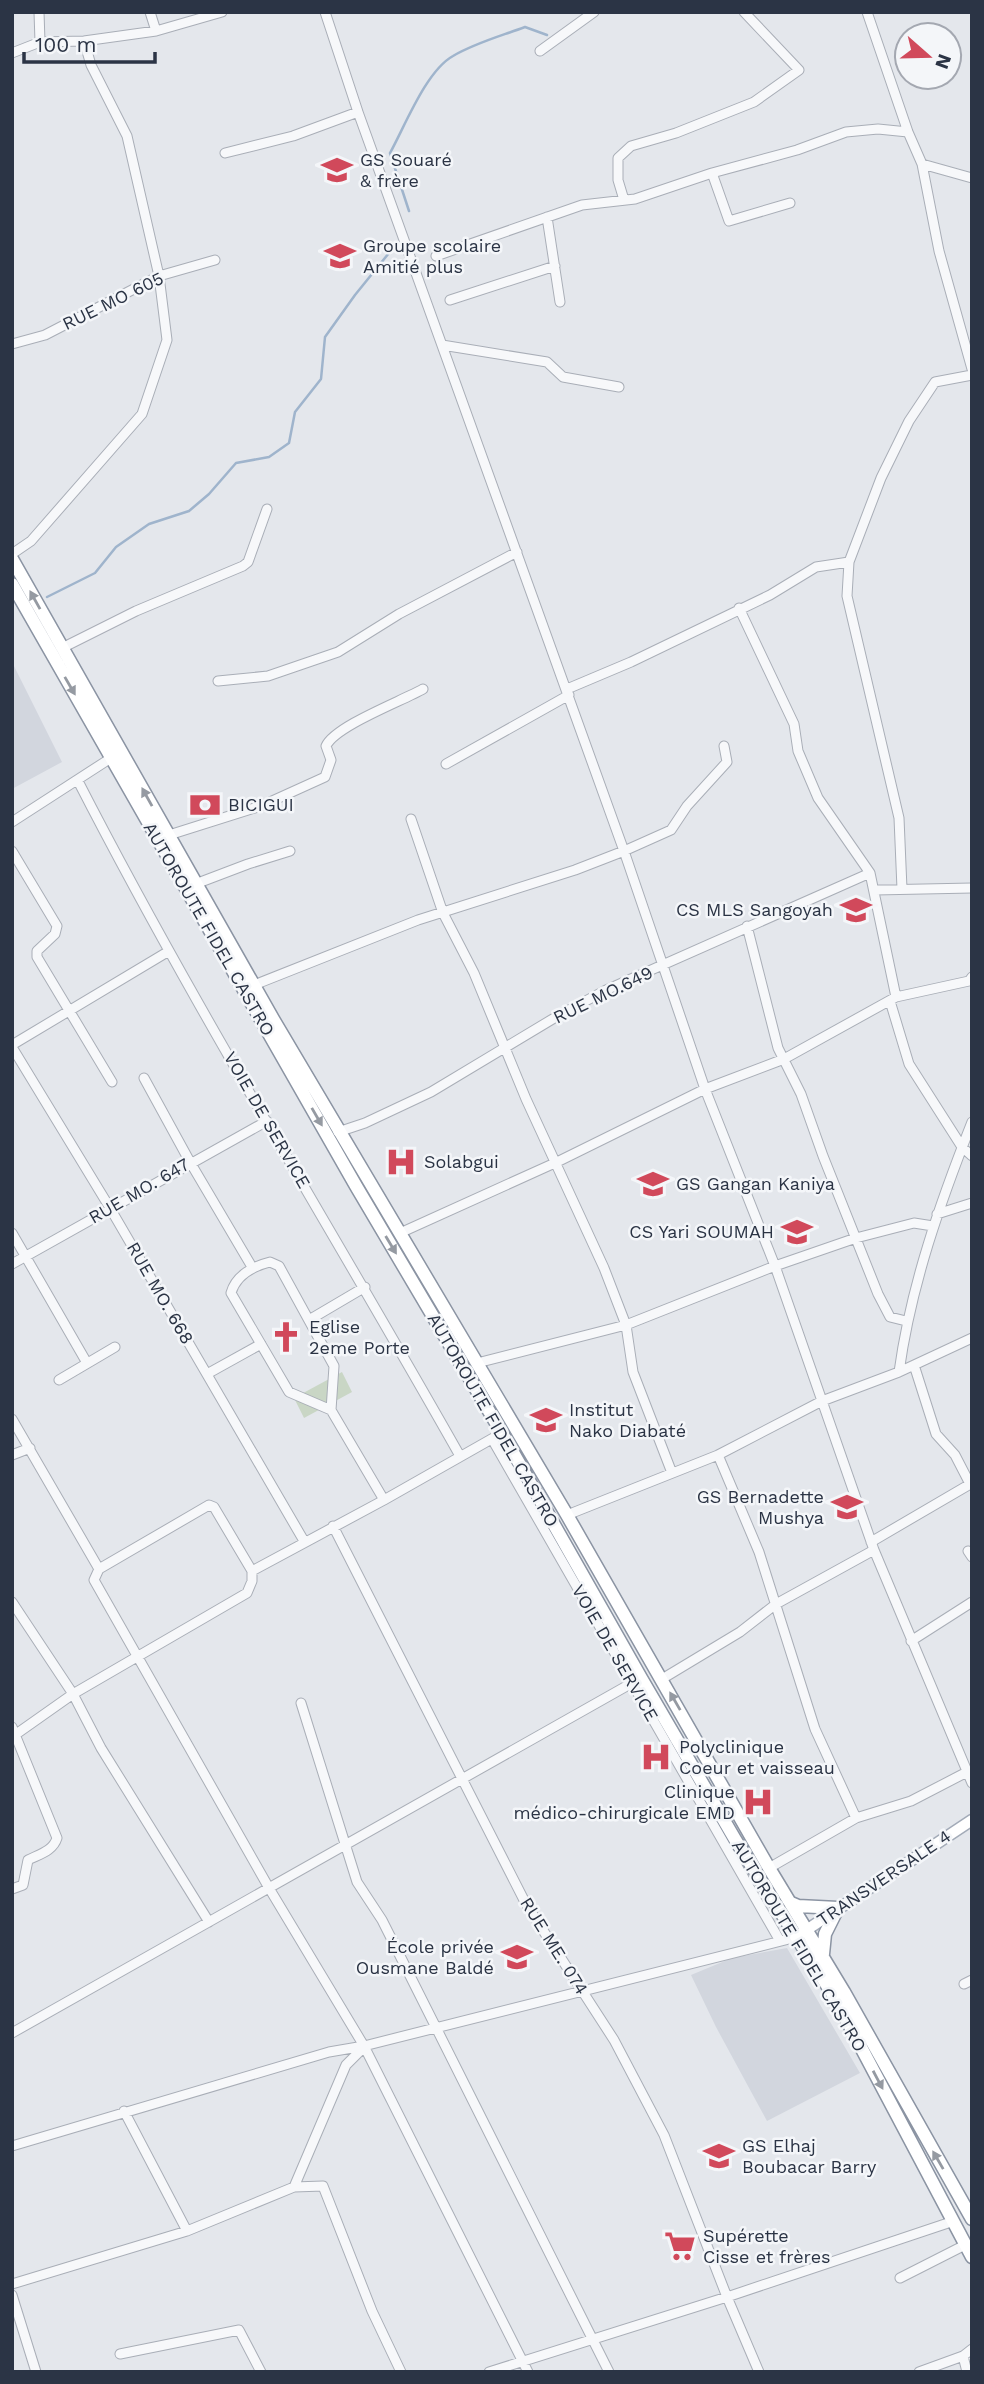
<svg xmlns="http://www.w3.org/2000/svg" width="984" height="2384" font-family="'Work Sans',sans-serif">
<rect width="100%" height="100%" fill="#e4e7ec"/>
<path fill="#d2d6de" d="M12,662L62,762L12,789Z
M787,1948L860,2073L767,2121L716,2027L691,1975L732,1958Z"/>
<path fill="#c9d6c5" d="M342,1372L352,1392L304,1418L294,1398Z"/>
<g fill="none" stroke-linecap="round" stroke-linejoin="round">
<path stroke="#9fb4cc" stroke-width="2.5" d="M409,211L390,153C405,126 426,71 453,56C475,43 501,36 525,27L547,35
M47,597L95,573L116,547L149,524L189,511L209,494L236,463L269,457L289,443L295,412L321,379L325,337L355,295L393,248"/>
<defs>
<path id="minor" d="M39,12L40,42
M150,12L156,31
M325,12L358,112L624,851L705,1089L775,1266L874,1550L972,1783
M867,12L908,132L922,164L939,251L972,369
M540,51L594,12
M12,53L40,42L84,41L156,31L222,12
M225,153L293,136L358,112
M922,164L972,178
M712,173L729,221L790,203
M624,200L618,180V158L631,146L676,133L754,102L799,70L744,12
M547,217L560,302
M436,256L582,205L635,199L712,173L797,150L846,132L878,129L908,132
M450,300L555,266
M12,344L45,335L159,276L215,260
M442,345L547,362L563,377L619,387
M12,554L31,541L142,414L167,340L159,276L127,136L91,65L84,41
M739,608L794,724L798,751L818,798L870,873
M62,648L136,611L243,566L248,562L267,509
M218,681L268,676L338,652L399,614L517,552
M567,689L631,662L770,595L816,567L849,562
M446,764L569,695
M78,781C196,1011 333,1231 460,1456
M411,819L443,913L474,973L526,1099L604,1268L626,1325L633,1372L672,1473
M12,822L111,758
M169,835L261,806L325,777L331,760L326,746C335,726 402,701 423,689
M12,851L57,926L55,934L37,951V957L112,1082
M198,883L248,864L290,851
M902,889L899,818L847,596L849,562L881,478L909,421L935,382L972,375
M875,890L972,888
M747,926L778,1048L801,1094L823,1156L878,1294L890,1317L906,1321
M254,985L418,920L575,870L624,851L671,830L687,806L727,762L724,746
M890,1001L909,1064L962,1147L972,1156
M12,1045L169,951
M12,1047L110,1208L304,1541
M144,1078L190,1162L252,1267
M338,1132L365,1123L431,1092L556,1017L606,990L870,873L896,997
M937,1214L972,1203
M12,1233L87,1363
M400,1233L557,1162L705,1089L784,1059L896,997L969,981L972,977
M12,1264L267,1121
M309,1320L365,1287
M477,1363L626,1325L775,1266L856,1238L914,1223L933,1226
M914,1365L936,1434L955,1455L970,1484
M899,1372C911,1285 940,1203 972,1122
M207,1374L261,1344
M59,1380L115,1347
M331,1410L334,1366L279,1266L270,1262C254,1266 236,1275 231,1293L289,1392L331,1410L384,1500
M12,1419L99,1569L209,1505L214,1507L252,1571V1581L247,1593L73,1694L12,1737
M492,1439L780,1941
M12,1455L30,1448
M718,1455L759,1552L815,1729L856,1818L769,1868
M567,1515L718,1455L822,1401L899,1372L972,1338
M333,1526L526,1904L614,2040L664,2135L727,2297L759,2372
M871,1542L972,1483
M968,1551L972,1557
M99,1569L94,1580L269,1888L364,2046L528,2372
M252,1571L384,1500L495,1437
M12,1602L73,1694L101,1748L209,1922
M911,1641L972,1602
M662,1679L740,1632L776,1604L874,1550
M301,1703L357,1882L382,1920L609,2372
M12,1727L57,1838C53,1851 40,1854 28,1860L23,1885L12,1889
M856,1818L911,1801L967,1772
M964,1984L972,1980
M12,2033L632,1683
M124,2111L187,2231
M12,2146L329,2052L364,2046L797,1937
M294,2187L323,2186L372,2311L401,2372
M900,2278L965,2245
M12,2284L187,2231L294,2187L346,2065L364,2047
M12,2295L36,2372
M120,2354L239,2330L261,2372
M963,2356L967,2372
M489,2372L727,2297L951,2222
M919,2372L963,2356L972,2349"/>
<path id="major" d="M799,1935L972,1820"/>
<path id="highway" d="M12,559L273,1019L567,1515L769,1868L844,1992L972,2219
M12,584L356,1186L502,1433L641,1678L736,1841L835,1998L972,2257
M791,1903L798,1906L838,1908L825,1934L823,1954"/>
</defs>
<use href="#minor" stroke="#a9aeb7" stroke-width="11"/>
<use href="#major" stroke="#a3abb8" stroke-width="13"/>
<use href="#highway" stroke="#8b94a3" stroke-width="15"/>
<use href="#minor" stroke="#f7f8fa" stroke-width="9"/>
<use href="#major" stroke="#fff" stroke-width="10"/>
<use href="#highway" stroke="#fff" stroke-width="12"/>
</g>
<defs><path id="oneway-solid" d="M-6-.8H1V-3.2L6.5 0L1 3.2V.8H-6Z" transform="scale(1.75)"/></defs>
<g fill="#959aa2">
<use href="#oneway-solid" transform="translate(35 600) rotate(-119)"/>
<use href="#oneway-solid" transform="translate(70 686) rotate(60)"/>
<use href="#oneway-solid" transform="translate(147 797) rotate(-119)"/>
<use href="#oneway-solid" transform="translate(317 1117) rotate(60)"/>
<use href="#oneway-solid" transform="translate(391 1245) rotate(59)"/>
<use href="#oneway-solid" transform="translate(675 1701) rotate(-120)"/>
<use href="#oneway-solid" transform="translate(878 2080) rotate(62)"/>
<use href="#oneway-solid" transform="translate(938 2160) rotate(-120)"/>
</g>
<defs>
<symbol id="school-bare" viewBox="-9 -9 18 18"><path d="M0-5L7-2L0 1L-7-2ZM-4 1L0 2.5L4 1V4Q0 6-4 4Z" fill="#d1495b" stroke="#f4f6f9" stroke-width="2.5" paint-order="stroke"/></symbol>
<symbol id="bank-bare" viewBox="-9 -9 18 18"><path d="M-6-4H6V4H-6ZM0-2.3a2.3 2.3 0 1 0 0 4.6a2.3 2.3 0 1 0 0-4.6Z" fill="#d1495b" stroke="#f4f6f9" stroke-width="2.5" paint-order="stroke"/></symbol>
<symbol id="hospital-bare" viewBox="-9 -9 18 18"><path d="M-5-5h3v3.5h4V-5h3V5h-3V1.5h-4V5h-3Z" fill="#d1495b" stroke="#f4f6f9" stroke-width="2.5" paint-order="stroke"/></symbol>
<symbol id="church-bare" viewBox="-9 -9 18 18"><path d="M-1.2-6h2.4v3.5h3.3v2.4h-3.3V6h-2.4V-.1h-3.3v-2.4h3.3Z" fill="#d1495b" stroke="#f4f6f9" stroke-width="2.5" paint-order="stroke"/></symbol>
<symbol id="university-bare" viewBox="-9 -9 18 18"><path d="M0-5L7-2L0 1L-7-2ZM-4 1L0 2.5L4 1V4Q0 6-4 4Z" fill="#d1495b" stroke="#f4f6f9" stroke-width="2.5" paint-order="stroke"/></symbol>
<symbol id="supermarket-bare" viewBox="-9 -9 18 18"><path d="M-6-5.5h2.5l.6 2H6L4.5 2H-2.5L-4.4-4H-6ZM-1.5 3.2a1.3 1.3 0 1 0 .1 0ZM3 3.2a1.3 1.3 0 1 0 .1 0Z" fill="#d1495b" stroke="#f4f6f9" stroke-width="2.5" paint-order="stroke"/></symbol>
</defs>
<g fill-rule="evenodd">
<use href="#school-bare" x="315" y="148" width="44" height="44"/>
<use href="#school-bare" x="318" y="234" width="44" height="44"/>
<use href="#bank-bare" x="183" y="783" width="44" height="44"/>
<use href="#school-bare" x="834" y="888" width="44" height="44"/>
<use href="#hospital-bare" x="379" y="1140" width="44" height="44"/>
<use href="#school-bare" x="631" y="1162" width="44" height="44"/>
<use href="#school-bare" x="775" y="1210" width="44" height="44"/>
<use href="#church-bare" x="264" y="1315" width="44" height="44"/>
<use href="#university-bare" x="524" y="1398" width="44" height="44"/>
<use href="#school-bare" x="825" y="1485" width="44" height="44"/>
<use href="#hospital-bare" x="634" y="1735" width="44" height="44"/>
<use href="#hospital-bare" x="736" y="1780" width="44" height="44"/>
<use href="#school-bare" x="495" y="1935" width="44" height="44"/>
<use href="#school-bare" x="697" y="2134" width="44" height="44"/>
<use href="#supermarket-bare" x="658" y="2224" width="44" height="44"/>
</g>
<g text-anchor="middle" stroke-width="5" stroke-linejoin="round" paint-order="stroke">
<g font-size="18" fill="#2b3445" stroke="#f4f6f9" text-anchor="start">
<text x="360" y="166">GS Souaré<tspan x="360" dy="21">&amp; frère</tspan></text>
<text x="363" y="252">Groupe scolaire<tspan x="363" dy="21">Amitié plus</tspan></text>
<text x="228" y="811">BICIGUI</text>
<text x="833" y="916" text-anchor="end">CS MLS Sangoyah</text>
<text x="424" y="1168">Solabgui</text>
<text x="676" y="1190">GS Gangan Kaniya</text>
<text x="774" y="1238" text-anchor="end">CS Yari SOUMAH</text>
<text x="309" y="1333">Eglise<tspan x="309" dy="21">2eme Porte</tspan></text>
<text x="569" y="1416">Institut<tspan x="569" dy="21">Nako Diabaté</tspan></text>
<text x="824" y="1503" text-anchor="end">GS Bernadette<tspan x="824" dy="21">Mushya</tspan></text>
<text x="679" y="1753">Polyclinique<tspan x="679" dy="21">Coeur et vaisseau</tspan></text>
<text x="735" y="1798" text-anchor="end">Clinique<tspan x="735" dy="21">médico-chirurgicale EMD</tspan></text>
<text x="494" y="1953" text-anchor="end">École privée<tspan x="494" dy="21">Ousmane Baldé</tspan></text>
<text x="742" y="2152">GS Elhaj<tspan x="742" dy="21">Boubacar Barry</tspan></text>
<text x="703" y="2242">Supérette<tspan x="703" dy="21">Cisse et frères</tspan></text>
</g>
<g font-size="18" fill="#2b3445" stroke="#f4f6f9">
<text transform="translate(113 301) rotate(-26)" y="6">RUE MO 605</text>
<text transform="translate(209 929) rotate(60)" y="6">AUTOROUTE FIDEL CASTRO</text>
<text transform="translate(603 995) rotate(-26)" y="6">RUE MO.649</text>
<text transform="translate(267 1120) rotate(60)" y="6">VOIE DE SERVICE</text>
<text transform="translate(139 1191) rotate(-30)" y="6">RUE MO. 647</text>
<text transform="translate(160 1293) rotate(60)" y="6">RUE MO. 668</text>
<text transform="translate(493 1420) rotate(60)" y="6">AUTOROUTE FIDEL CASTRO</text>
<text transform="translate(615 1653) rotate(60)" y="6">VOIE DE SERVICE</text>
<text transform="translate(884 1878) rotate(-34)" y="6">TRANSVERSALE 4</text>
<text transform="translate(554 1946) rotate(58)" y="6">RUE ME. 074</text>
<text transform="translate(799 1946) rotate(59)" y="6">AUTOROUTE FIDEL CASTRO</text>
</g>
</g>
<rect width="984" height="2384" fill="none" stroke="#2b3445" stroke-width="28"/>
<g transform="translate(928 56) rotate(110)"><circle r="33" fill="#f4f6f9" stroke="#a4a8b1" stroke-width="2"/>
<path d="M0-5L12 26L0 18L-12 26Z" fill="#d1495b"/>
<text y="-10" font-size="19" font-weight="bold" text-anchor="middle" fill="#2b3445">N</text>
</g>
<path d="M24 52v10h131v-10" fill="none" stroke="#2b3445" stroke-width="3.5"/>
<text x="35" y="52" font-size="21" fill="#2b3445" stroke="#f4f6f9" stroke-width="5" paint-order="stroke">100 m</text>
</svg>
